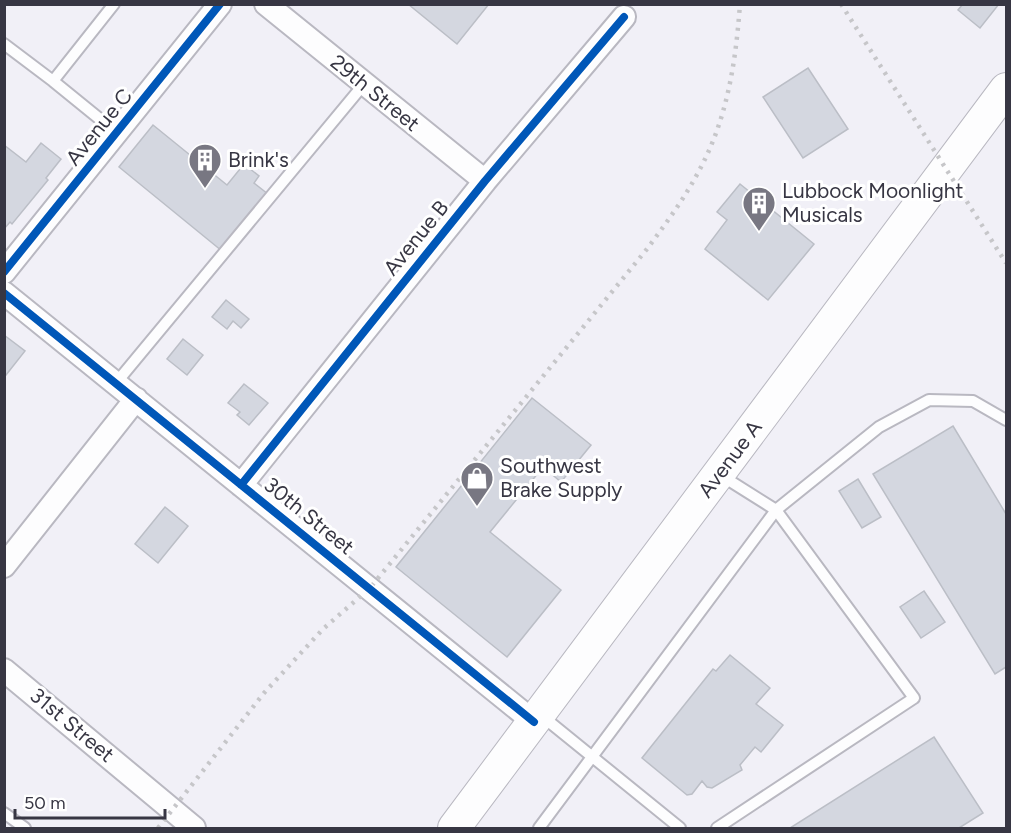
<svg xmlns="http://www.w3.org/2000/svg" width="1011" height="833" font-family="Figtree,sans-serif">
<rect width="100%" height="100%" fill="#f1f0f7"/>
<path fill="#d4d7e0" stroke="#bbbec6" stroke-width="1.5" d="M408,4H489L457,44Z
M963,4H999L980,28L958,10Z
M808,68L848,129L803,158L763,97Z
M153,125L227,185L244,164L259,176L254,183L268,194L222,251L119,167Z
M41,143L61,159L46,178L48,180L12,224L10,222L4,229V145L26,162Z
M740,184L814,244L768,300L705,249L727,220L717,212Z
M226,300L249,319L241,328L233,321L227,329L212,317Z
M4,335L25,351L6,375L4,374Z
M183,339L203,355L187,375L167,359Z
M244,384L268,403L249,425L237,415L240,412L228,403Z
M532,398L591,445L561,482L543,467L490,532L561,590L507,657L396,567Z
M953,426L1006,514V667L995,674L873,474Z
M858,479L881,517L862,528L839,491Z
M165,507L188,526L158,563L135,544Z
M924,591L945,622L921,638L900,607Z
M730,655L770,688L756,704L783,725L761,752L755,747L740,765L742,770L712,788L707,787L702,781L692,794L687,795L642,758L713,669L716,671Z
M934,737L983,813L959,828H790Z"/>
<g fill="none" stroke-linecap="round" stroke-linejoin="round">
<defs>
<path id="lane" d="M114,4L53,81L117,133
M4,44L53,81
M116,383L364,84
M722,476L776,510L879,427L929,400L973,401L1006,420
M542,716L680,828
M4,813L25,828
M539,828L776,510L914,698L717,828"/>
<path id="street" d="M266,4L485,181
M4,272L220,4
M4,293L534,722
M241,485L485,181L624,17
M4,566L136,399
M4,670L194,828"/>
<path id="secondary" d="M454,828L1006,89"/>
</defs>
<use href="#lane" stroke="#b9b8c1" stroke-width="14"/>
<use href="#street" stroke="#b9b8c1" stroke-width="26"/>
<use href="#secondary" stroke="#b9b8c1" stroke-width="34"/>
<use href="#lane" stroke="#fdfdfe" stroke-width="10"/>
<use href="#street" stroke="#fdfdfe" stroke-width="22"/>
<use href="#secondary" stroke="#fdfdfe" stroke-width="32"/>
<path stroke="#c6c6c9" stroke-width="4.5" stroke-dasharray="3 6" stroke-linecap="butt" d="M841,4L1006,263
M158,828L264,693L323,629L370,588L647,249C667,222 687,195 702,165C728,115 736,59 740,4"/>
<defs>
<path id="cycleway" d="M4,272L220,4
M4,293L534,722
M241,485L485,181L624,17"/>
</defs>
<use href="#cycleway" stroke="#fff" stroke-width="11"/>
<use href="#cycleway" stroke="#0057b8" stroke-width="8"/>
</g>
<defs>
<symbol id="building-pin" viewBox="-11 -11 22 30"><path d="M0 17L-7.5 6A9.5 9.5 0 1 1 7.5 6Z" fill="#787782" stroke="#fff"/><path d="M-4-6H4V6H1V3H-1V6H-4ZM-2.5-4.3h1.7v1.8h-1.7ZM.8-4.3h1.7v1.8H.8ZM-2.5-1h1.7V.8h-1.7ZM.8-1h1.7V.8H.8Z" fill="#fff"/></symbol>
<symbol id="shop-pin" viewBox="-11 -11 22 30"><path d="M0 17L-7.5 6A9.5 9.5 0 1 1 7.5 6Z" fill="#787782" stroke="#fff"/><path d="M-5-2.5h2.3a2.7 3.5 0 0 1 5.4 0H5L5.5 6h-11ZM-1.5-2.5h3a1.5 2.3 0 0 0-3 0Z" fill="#fff"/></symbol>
</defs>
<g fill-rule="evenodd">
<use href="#building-pin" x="186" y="141" width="38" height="52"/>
<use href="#building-pin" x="740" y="184" width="38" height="52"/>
<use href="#shop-pin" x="458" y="459" width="38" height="52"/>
</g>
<g text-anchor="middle" stroke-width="6" stroke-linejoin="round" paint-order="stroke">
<g font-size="21" fill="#373643" stroke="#fff">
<text transform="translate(375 93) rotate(39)" y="7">29th Street</text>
<text transform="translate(99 127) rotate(-51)" y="7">Avenue C</text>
<text transform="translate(416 238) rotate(-51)" y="7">Avenue B</text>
<text transform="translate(730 459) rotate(-53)" y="7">Avenue A</text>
<text transform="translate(309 516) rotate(39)" y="7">30th Street</text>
<text transform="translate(72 725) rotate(40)" y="7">31st Street</text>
</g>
<g font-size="21" fill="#373643" stroke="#fff" text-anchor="start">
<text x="228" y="167">Brink's</text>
<text x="782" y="198">Lubbock Moonlight<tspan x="782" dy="24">Musicals</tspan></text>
<text x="500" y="473">Southwest<tspan x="500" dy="24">Brake Supply</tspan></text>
</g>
</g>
<rect width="1011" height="833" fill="none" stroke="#373643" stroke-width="12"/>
<path d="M15 809v9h150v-9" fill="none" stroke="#373643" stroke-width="3"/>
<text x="24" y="809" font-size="18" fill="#373643" stroke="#ffffff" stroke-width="4.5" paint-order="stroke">50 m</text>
</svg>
